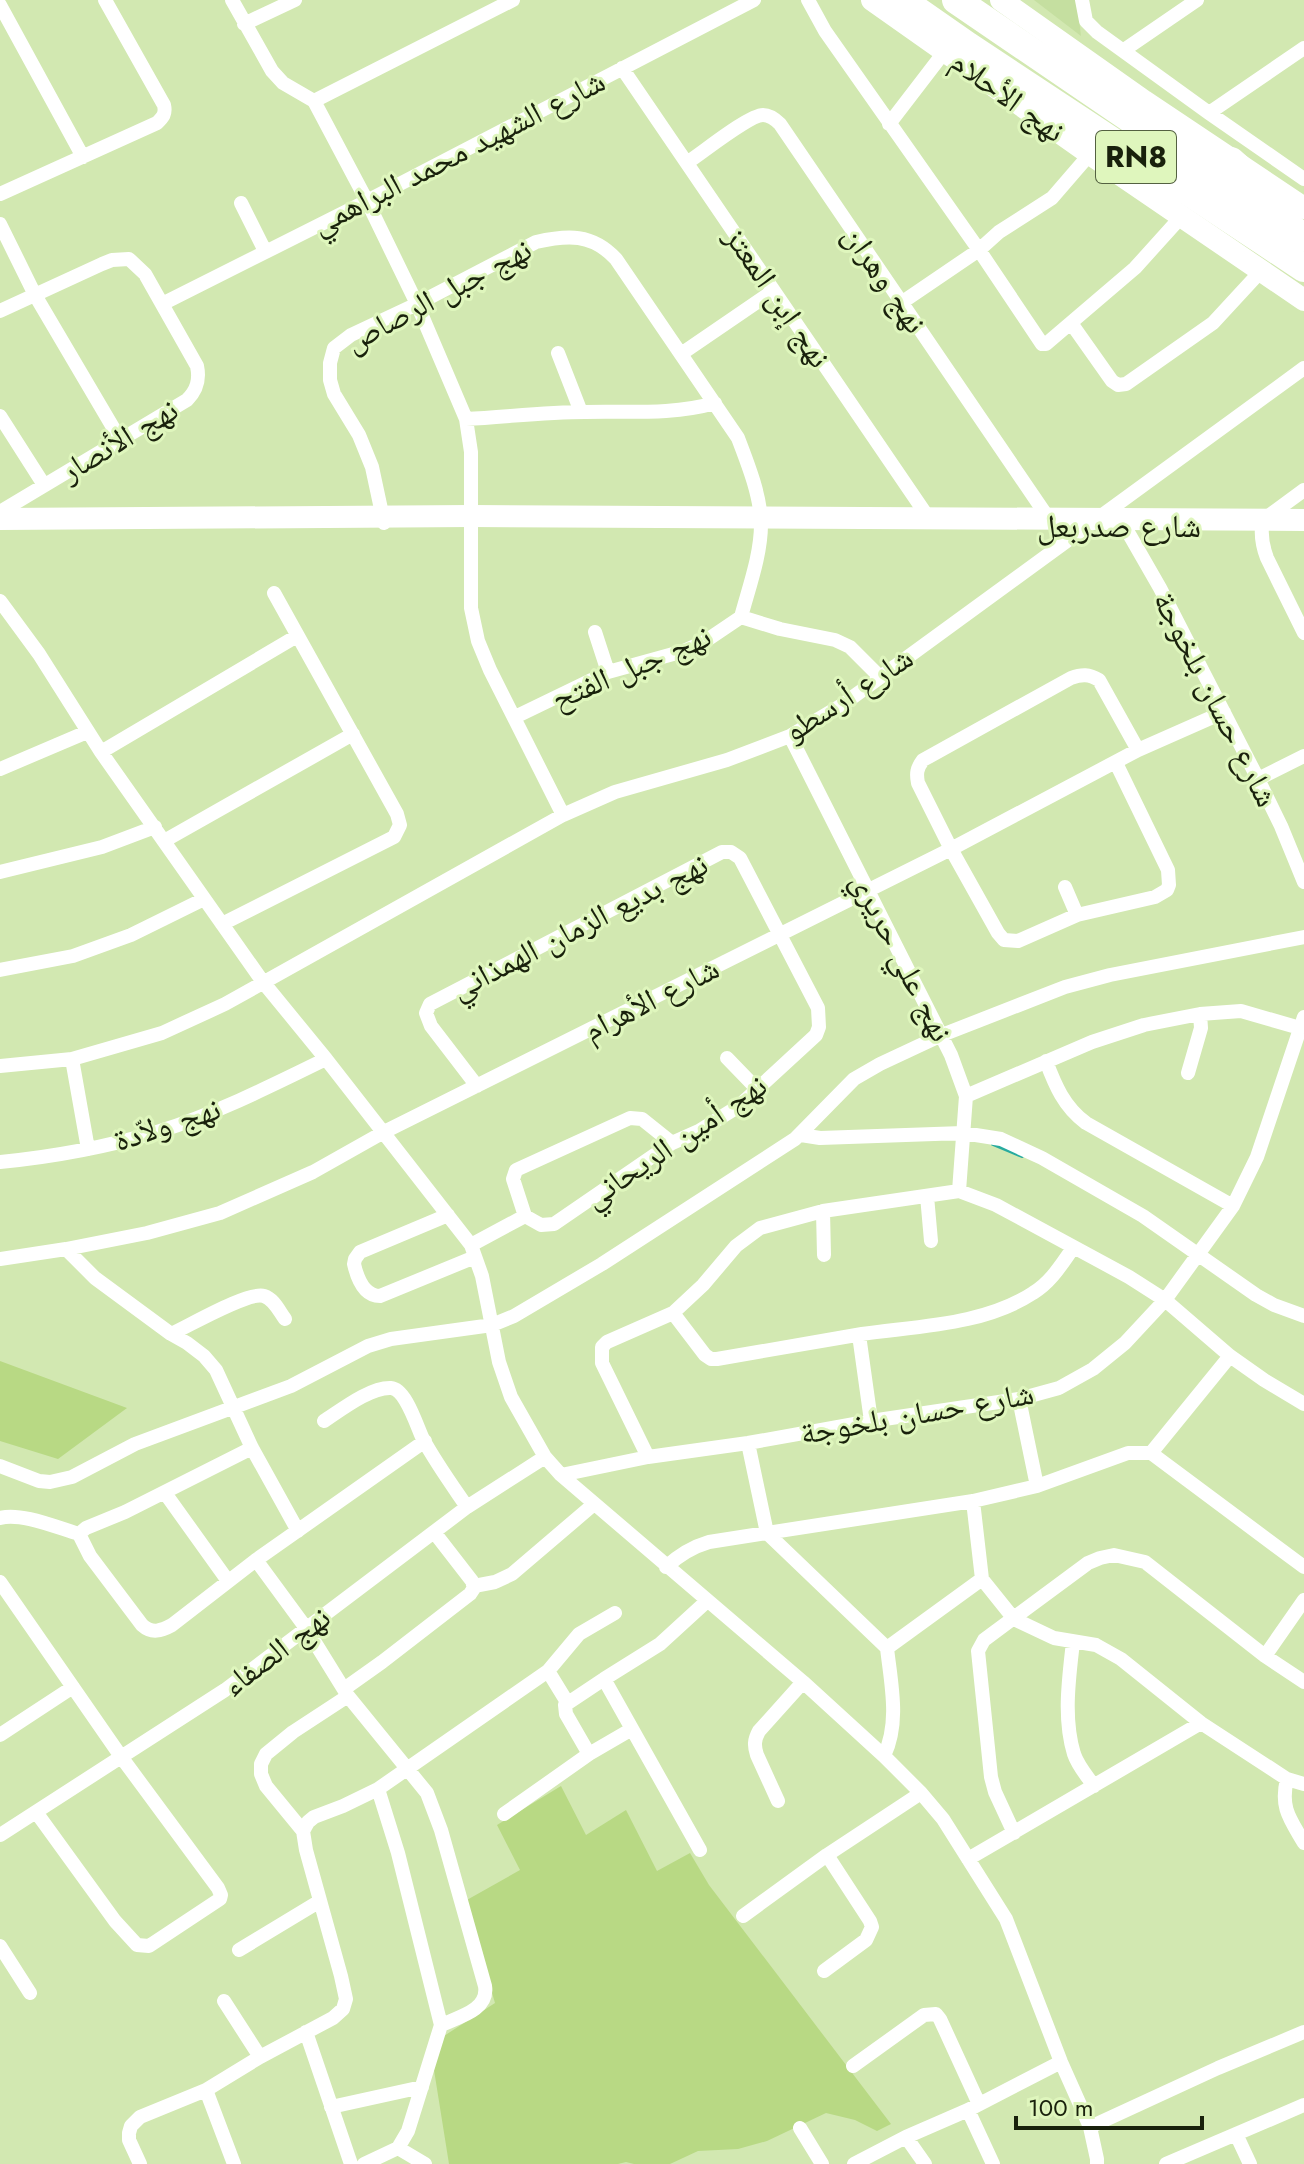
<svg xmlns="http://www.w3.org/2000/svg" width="1304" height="2164" font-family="Jost,'Noto Naskh Arabic',sans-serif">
<rect width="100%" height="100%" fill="#d2e8b1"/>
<path fill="#c5dfa0" d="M1034,0H1077L1081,36Z"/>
<path fill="#b8d984" d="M0,1361L127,1408L58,1459L0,1441Z
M561,1786L586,1835L626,1810L657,1871L690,1853L709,1885L891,2124L877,2131L855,2120L826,2113L767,2141L738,2149L698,2151L670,2164H634L626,2162L618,2164H449L430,2045L495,2003L465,1901L520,1870L497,1825Z"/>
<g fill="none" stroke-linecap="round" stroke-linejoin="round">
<path stroke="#28ab9f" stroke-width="4" d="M993,1144L1022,1156"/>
<path stroke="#fff" stroke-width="14" d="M232,0L272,71L283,83L314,101L367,201L417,304L466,419L471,452V608L478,641L490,670L563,815
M808,0L825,31L979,250L1042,344H1046L1135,268L1181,217
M1082,0L1086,21L1097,32L1209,113L1304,179
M0,5L83,157
M244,24L295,0
M1124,50L1197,0
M622,68L930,520
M314,101L513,0
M1209,113L1304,48
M889,124L945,51
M688,162C702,153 749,115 763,115C770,115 775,119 780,124L1051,522
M0,194L157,123C163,117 166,114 164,105L105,0
M241,203L265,251
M0,224L35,295L121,441
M901,303L979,250L999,232L1052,198L1090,154
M162,304L367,201L754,0
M0,311L102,264L112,260L129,259L145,274L197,366C200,380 197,390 187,400L0,512
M1071,323L1112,381L1118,385L1126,384L1213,323L1261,271
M558,353L581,412
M681,354L773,291
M0,416L44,485
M466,419C506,417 545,412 585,412C628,411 673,415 715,403
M1304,490L1263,520C1260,534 1262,545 1267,558L1304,633
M1121,520L1160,588L1258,779L1281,826L1304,882
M384,523L372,467L359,435L334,394L330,380V363L334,348L351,335L417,304L536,242C567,235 592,233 616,259L738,438C748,464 761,497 761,524C761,555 749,587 741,617L704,642L684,651L608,672L515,717
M0,601L39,654L101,752L263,982L326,1059L471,1245L482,1276L499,1362L511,1397L545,1457L561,1475L803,1682L884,1756L921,1793L943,1819L1006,1919L1061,2062L1090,2127L1097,2159V2164
M741,617L780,629L835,640L850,647L880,677
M595,632L608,672
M790,736L951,1055L966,1096L959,1191
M101,752L297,636
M1116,763L1168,870L1169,885L1167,890L1155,897L1077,915L1018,941L1004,940L998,933L951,849L918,783C916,773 917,768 923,760L1071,678C1082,674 1089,674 1099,680L1138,750
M0,769L87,732
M1258,779L1304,756
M164,841L353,734
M0,872L102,847L155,827
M1065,887L1077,915
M222,924L394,837L400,825L397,814L274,593
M0,970L73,956L131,935L204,899
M727,1058L757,1089
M72,1059L88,1149
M1046,1061C1055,1085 1064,1107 1086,1123L1233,1206
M0,1066L72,1059L162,1033L225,1004L563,815L615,792L727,760L790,736L842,705L1304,368
M1188,1073L1201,1028L1200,1014
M966,1096L1092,1042L1144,1025L1200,1014L1241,1011L1300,1028
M801,1135L820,1138L963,1133L1001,1139L1042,1158L1143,1216L1256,1295L1274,1305L1304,1316
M0,1162C52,1157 106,1147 157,1132C215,1114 271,1086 326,1059
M927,1196L931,1241
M823,1211L824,1255
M448,1215L360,1252L355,1259L354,1264C357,1277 364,1296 380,1296L475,1257
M525,1216L513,1179L516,1170L630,1118L642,1119L672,1143
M471,1245L525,1216L541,1225L554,1224L672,1143L699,1131L739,1106L816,1035L819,1027L818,1008L740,858L731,852H722L430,1004L426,1013L431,1026L477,1086
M66,1249L95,1278L171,1334L187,1343L204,1356L216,1370L252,1448L298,1531
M0,1259L66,1249L147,1233L220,1213L313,1172L384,1132L951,849L1138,750L1224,712
M673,1313L705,1355L711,1359H717C765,1351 813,1342 862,1334C918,1326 984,1325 1033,1293C1051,1282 1061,1265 1073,1248
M171,1334C189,1326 248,1291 264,1296C274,1299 279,1311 285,1319
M859,1335L871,1421
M1019,1399L1037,1486
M324,1421C341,1410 370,1387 391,1388C406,1389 417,1427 423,1439C436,1463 452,1485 467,1507
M748,1443L767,1533L887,1648C891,1684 900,1722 884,1756
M1151,1453L1304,1567
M648,1457L602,1363V1347L607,1342L673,1313L703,1285L736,1246L760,1228L823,1211L959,1191L996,1205L1129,1277L1165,1300L1230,1356L1264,1380L1304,1404
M0,1466L39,1481L50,1482L72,1477L135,1444L291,1386L368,1346L391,1339L492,1325L514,1316L602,1264L795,1139L854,1079L880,1064L942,1035L1065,987L1110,975L1304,937
M561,1475L648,1457L748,1443L871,1421L1019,1399L1059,1388L1093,1369L1125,1343L1165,1300L1233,1206L1257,1157L1304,1017
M165,1493L228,1581
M973,1501L982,1579L1014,1619L1054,1638L1096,1645L1121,1659L1201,1723L1287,1779L1304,1784
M0,1518C21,1512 58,1528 79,1534
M79,1534L90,1556L142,1625C152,1634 161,1631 172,1625L256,1560L425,1441
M79,1534L86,1528L125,1512L252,1448
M256,1560L306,1628L348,1696L427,1793L441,1830L485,1986C489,2010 459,2017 441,2025L408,2131L398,2148L364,2164
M666,1567C679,1555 692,1547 709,1542L973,1501L1037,1486L1128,1453H1151L1230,1356
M0,1582L122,1758L218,1888L221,1895L220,1899L149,1946L137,1945L115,1921L36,1812
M474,1586L495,1582L512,1574L594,1504
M1073,1642C1069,1678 1063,1718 1074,1754C1078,1766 1087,1776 1094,1786
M887,1648L982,1579
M1265,1656L1304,1600
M548,1671L579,1634L615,1613
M344,1689L382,1662L470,1594L474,1588L472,1581L434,1532
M0,1735L73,1687
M589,1754L566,1714L565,1705L604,1679
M1287,1779C1280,1808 1290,1819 1304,1843
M378,1789L398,1853L441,2025
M778,1801L757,1755C754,1746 754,1740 759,1731L803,1682
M504,1814L589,1754L632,1729
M303,1831L308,1822L314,1817L343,1806L378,1789L548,1671L567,1702
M1014,1833L995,1792L991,1777L978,1651L984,1640L1088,1563L1100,1558L1114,1555L1145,1562L1265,1656L1304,1682
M0,1835L225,1690L467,1507L545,1457
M700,1850L604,1679L660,1644L707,1601
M968,1859L1201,1723
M743,1916L827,1855L921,1793
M0,1946L30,1993
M239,1950L320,1901
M824,1971L866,1940L872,1927L870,1921L827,1855
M224,2001L260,2057
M306,2032L351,2164
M853,2066L924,2015L936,2014L940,2019L979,2104
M206,2090L234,2164
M331,2107L422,2087
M968,2110L993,2164
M1090,2127L1218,2068L1304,2032
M800,2128L822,2164
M1236,2134L1250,2164
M906,2137L925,2164
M398,2148L425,2164
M140,2164L129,2140V2133L131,2126L140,2117L206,2090L260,2057L333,2018L343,2009L346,1999L341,1976L306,1850L303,1831L266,1786L261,1774V1764L266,1754L293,1732L348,1696
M854,2164L906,2137L968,2110L1061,2062
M1166,2164L1304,2105"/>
<path stroke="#fff" stroke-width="22" d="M872,0L1090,154L1304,300
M1001,0L1144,101L1304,208
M0,519L471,516L1304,520"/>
<path stroke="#fff" stroke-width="28" d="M902,0L968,46L1304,268
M956,0L1304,237
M1231,161L1276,201"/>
</g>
<g text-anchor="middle" stroke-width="6" stroke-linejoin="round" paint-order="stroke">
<rect fill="#dff6bd" stroke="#546141" stroke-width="2" x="1096" y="131" width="80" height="52" rx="6"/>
<g font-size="30" font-weight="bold" fill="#19210c">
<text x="1136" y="167">RN8</text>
</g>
<g font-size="32" fill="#19210c" stroke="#dff6bd">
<text transform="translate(1008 96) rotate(36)" y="11">نهج الأحلام</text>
<text transform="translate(458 152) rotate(-27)" y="11">شارع الشهيد محمد البراهمي</text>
<text transform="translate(885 279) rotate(56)" y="11">نهج وهران</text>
<text transform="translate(438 295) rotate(-28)" y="11">نهج جبل الرصاص</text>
<text transform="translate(778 297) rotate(56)" y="11">نهج إبن المعتز</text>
<text transform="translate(119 440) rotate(-31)" y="11">نهج الأنصار</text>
<text x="1119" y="537">شارع صدربعل</text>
<text transform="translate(631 667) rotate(-23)" y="11">نهج جبل الفتح</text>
<text transform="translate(848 694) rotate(-33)" y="11">شارع أرسطو</text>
<text transform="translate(1216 699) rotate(63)" y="11">شارع حسان بلخوجة</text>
<text transform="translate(579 926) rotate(-27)" y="11">نهج بديع الزمان الهمذاني</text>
<text transform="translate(902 957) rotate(63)" y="11">نهج علي حريري</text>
<text transform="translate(651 999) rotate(-27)" y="11">شارع الأهرام</text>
<text transform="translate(167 1124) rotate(-18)" y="11">نهج ولاّدة</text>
<text transform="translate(675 1141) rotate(-34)" y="11">نهج أمين الريحاني</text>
<text transform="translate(917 1413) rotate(-10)" y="11">شارع حسان بلخوجة</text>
<text transform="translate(276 1651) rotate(-37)" y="11">نهج الصفاء</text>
</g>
</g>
<path d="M1016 2116v12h186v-12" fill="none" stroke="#19210c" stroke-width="4"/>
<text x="1028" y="2116" font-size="24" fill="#19210c" stroke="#dff6bd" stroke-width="6" paint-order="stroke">100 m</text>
</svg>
